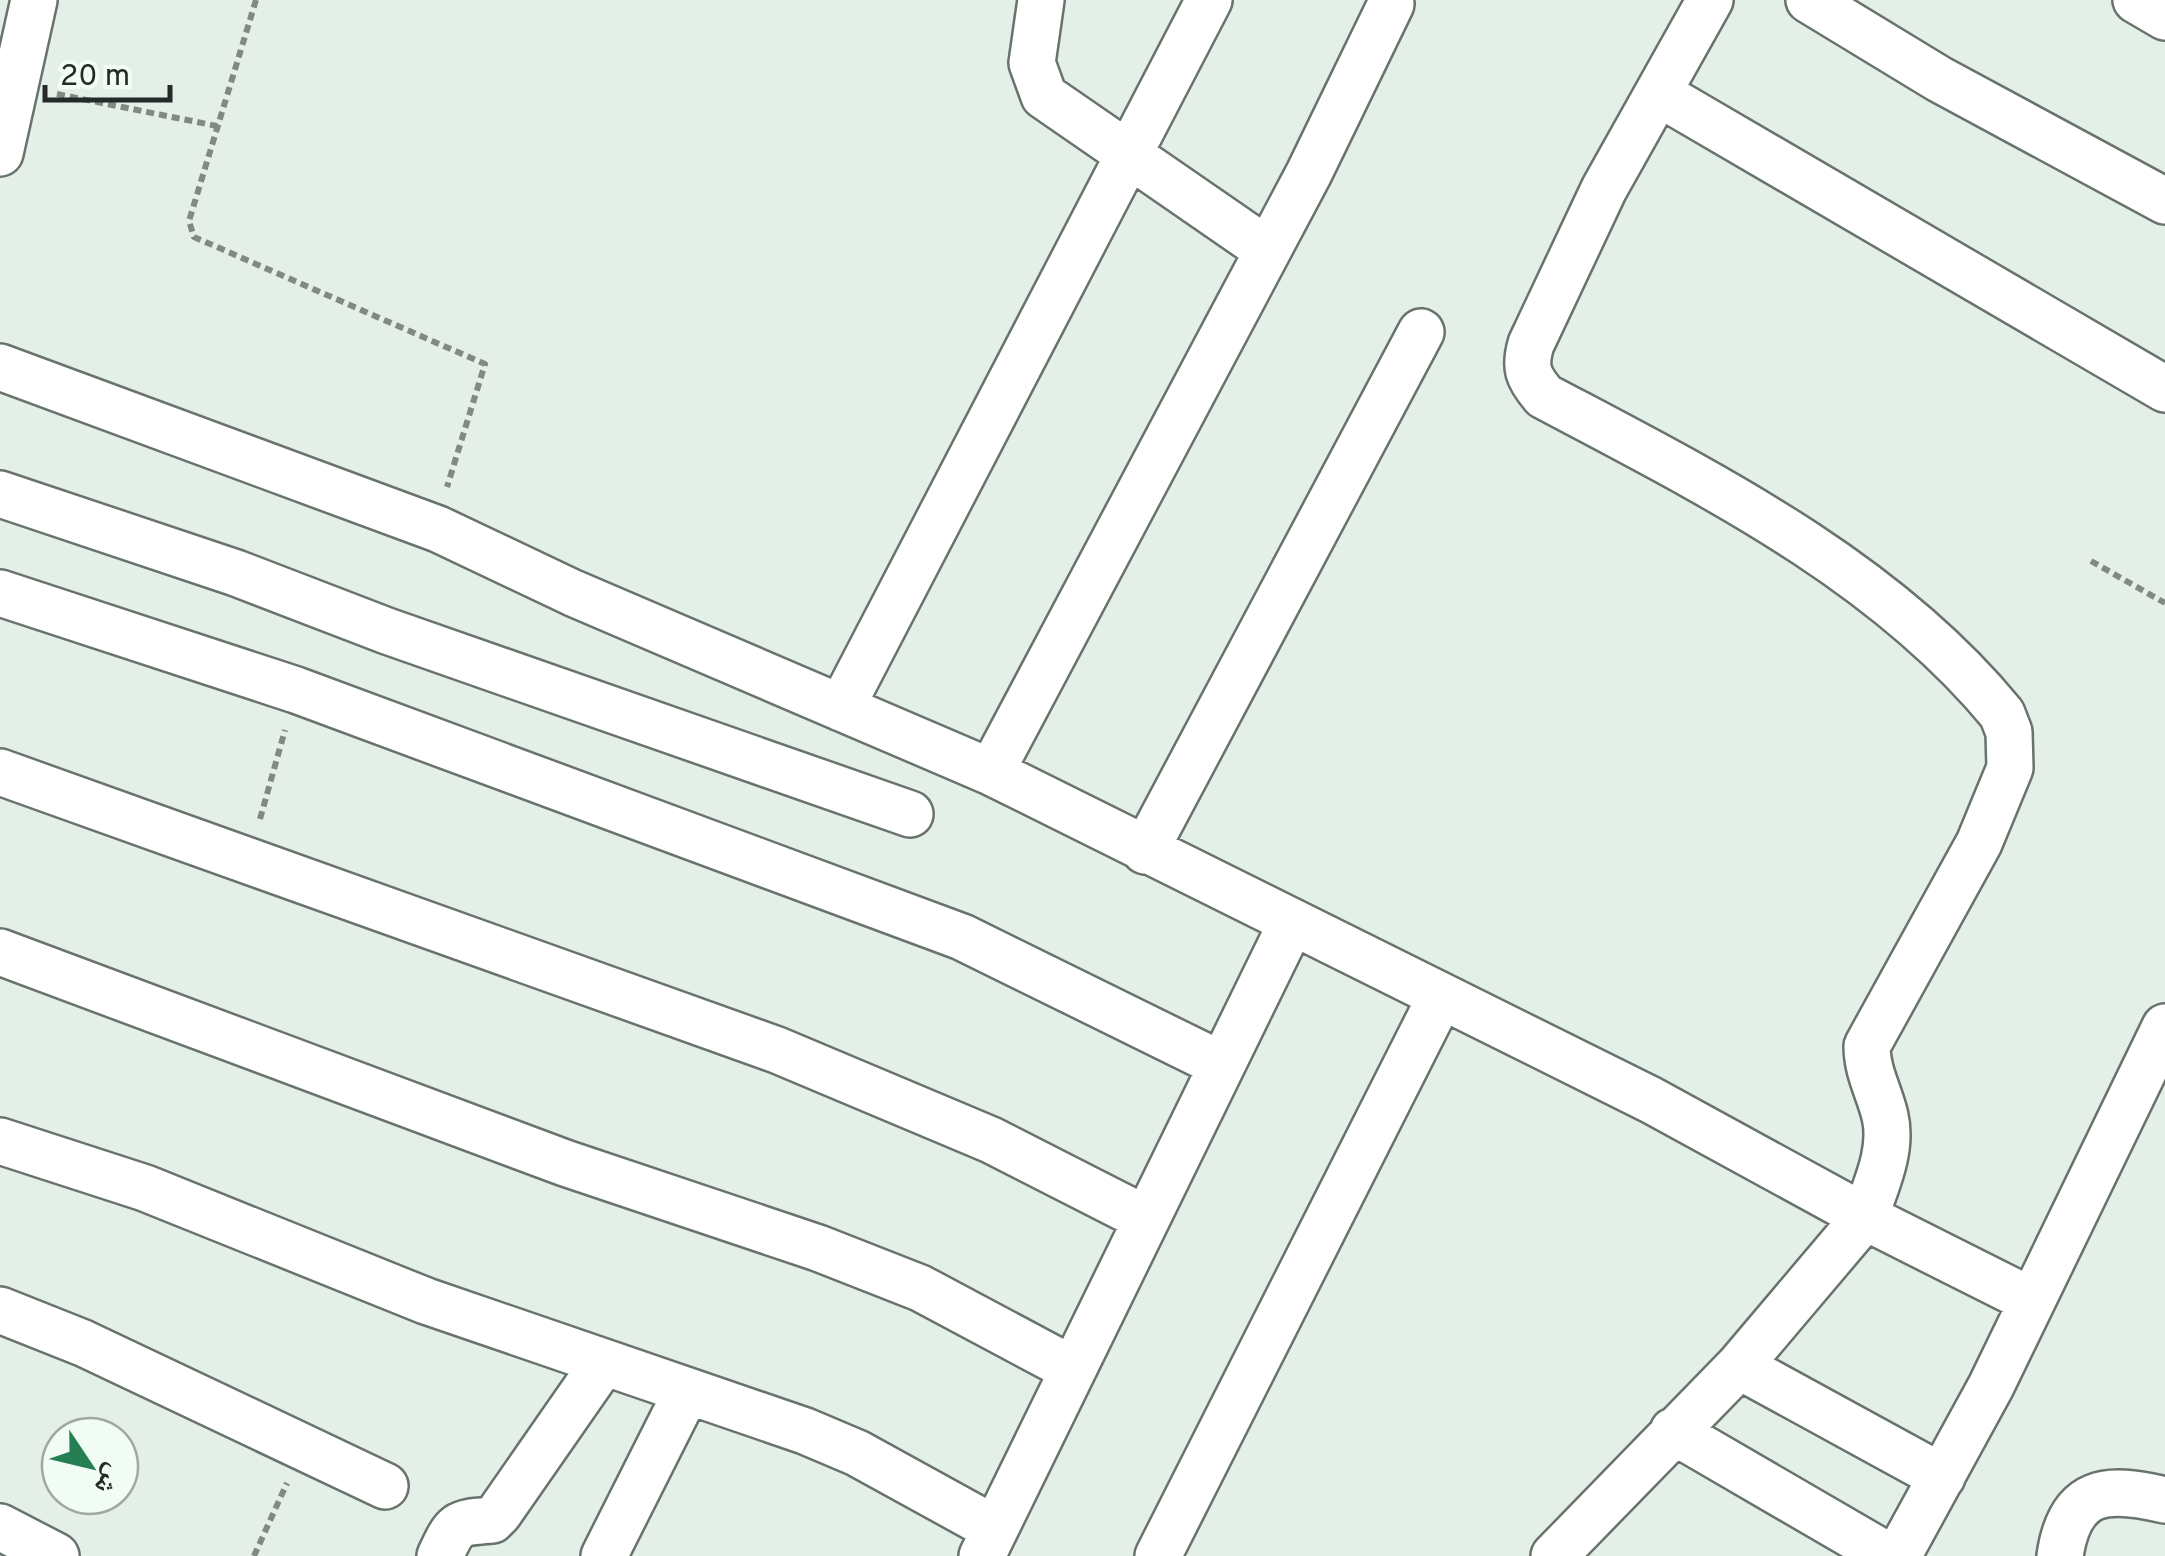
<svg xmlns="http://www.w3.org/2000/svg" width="2165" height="1556" font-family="Overpass,'Noto Naskh Arabic',sans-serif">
<rect width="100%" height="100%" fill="#e3efe7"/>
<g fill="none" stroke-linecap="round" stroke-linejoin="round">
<defs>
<path id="street" d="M1041,0L1032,63L1044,96L1267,250
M1710,0L1604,189L1531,344C1524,368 1528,377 1544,396C1706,482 1883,569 2002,714L2009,732L2010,768L1979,843L1867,1046C1867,1072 1879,1091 1885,1116C1893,1150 1876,1185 1865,1217L2032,1301
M1809,0L1939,79L2165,201
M2136,0L2165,17
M1658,93L2165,389
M0,153L34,0
M0,367L438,529L573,593L991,772L1651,1100L1865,1217L1739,1366L1554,1556
M0,494L236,573L387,631L910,814
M0,593L296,690L962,937L1220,1064
M841,708L1209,0
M0,772L777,1050L991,1140L1144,1218
M991,772L1309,173L1391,4
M1145,851L1421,332
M0,952L565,1163L818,1248L920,1288L1072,1369
M0,1141L145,1188L426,1301L805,1431L857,1453L995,1529
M0,1310L83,1343L385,1486
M1739,1366L1942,1477
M1673,1431L1888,1556
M0,1527L56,1556
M440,1556C456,1522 456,1523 492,1520L499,1513L604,1362
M604,1556L686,1393
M982,1556L1291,924
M1158,1556L1441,996
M1898,1556L1991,1386L2165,1027
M2060,1556C2070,1488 2106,1486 2165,1500"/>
</defs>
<use href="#street" stroke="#69736d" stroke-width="50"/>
<path stroke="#818984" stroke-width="6" stroke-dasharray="8 5" stroke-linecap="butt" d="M256,0L189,221L194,237L485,364L447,487
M57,94L217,126
M2091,561L2165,603
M260,819L285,730
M254,1556L287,1483"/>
<use href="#street" stroke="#fff" stroke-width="45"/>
</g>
<g transform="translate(90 1466) rotate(125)"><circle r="48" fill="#f1fcf5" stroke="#9fa8a3" stroke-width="2.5"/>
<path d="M0-8L18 38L0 25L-18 38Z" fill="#267f53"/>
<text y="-15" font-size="28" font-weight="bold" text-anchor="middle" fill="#252927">ش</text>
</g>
<path d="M45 85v15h125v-15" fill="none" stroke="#252927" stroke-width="5"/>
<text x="60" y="85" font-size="30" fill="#252927" stroke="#f1fcf5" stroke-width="8" paint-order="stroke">20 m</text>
</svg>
